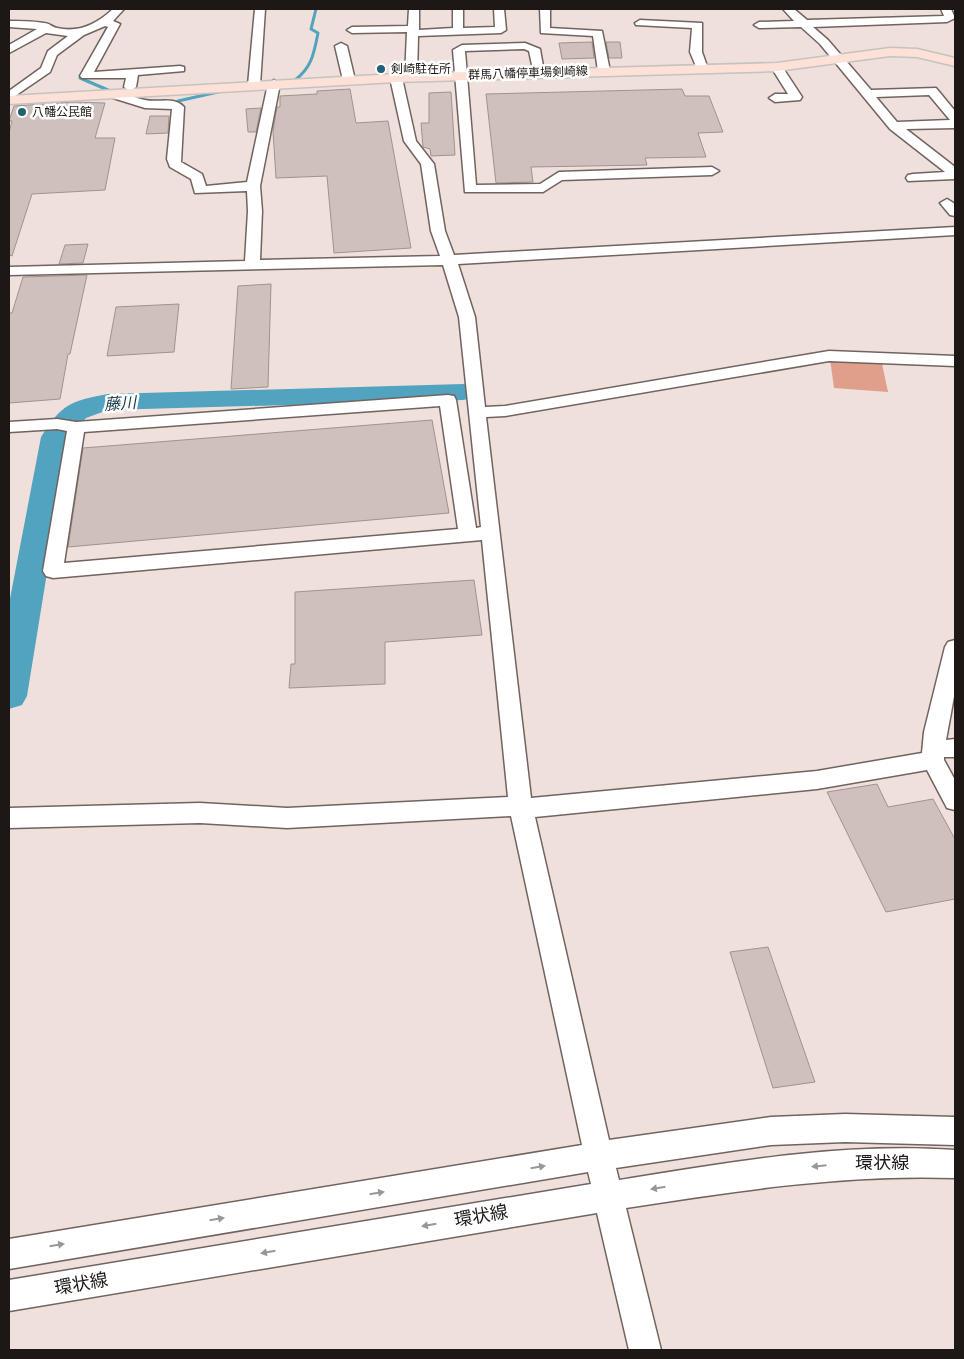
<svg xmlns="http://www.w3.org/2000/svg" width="964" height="1359" font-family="'Alegreya Sans','Noto Sans JP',sans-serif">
<rect width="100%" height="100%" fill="#efe0db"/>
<path fill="#df9f8a" d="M830,359H881L888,392L834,388Z"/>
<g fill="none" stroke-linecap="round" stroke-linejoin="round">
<path stroke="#51a3bf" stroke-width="3" d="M111,21L80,78L115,93
M295,80C312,67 314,53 318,33L311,29L316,9
M178,101L218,92"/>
<path fill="#51a3bf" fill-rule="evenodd" d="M463,384L473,386L477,392L473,398L463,400L108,410L86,418L69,437L27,696L22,705L9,709V604L41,437C62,404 70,401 108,394Z"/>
</g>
<path fill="#cfc0bc" stroke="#a0928d" d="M592,42L594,58L562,59L559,43Z
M606,42H620L622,58H609Z
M350,89L356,123L388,121L411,248L334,253L327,176L276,178L273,131L277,107H280V96L317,94V91Z
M682,89L685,96H709L723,132L698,133L706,157L645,158L647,165L531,167L533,182L496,183L486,94Z
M451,92L455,155L431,156L430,149L423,147L421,123H429V93Z
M73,102L105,103L95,138H115L105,190L32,194L12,256L9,255V133L12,121H9L14,106Z
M261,108L256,132H248L246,109Z
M150,116H169L168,133L146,134Z
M88,244L83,263L59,264L65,245Z
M87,275L70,354H68L60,399L9,403V313H12L23,277Z
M271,284L268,387L231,389L238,286Z
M179,304L174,352L107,356L116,307Z
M432,420L449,513L68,547L83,448Z
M474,580L482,635L385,642V684L289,688L291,664H295V592Z
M877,784L888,807L933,799L955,839V899L886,912L827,792Z
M768,947L815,1082L773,1088L730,952Z"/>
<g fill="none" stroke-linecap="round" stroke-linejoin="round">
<defs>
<path id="minor" d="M113,9H124L113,21L120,24L94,72L180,66L184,67V71L138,75L136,87L130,91L124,87L126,78H82L80,76L108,27L105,26L84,35L57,55L50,72L9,100V91L41,68L48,51L68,36L46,33L9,53V45L37,29L9,27V21C20,21 32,21 44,23C50,23 51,27 57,28C79,33 97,24 113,9Z
M255,9H265L260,85L254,89L248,85Z
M409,9H419V30L453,28V9H463V28L495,27L494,9H504L506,30L501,33L418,36L417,77L411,80L405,77L407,32L352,33L347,30L352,27L408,26Z
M540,9H550V28L602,31L610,71L608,73H600L598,71L593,36L541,33Z
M783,9H794L807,20L944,16L941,9H951L955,18L947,22L813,27L828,40L871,90L936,88L955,111V128L906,129L955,167V179L908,181L906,178L908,175L913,174L945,172L890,129L820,44L801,27L759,28L754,25L759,22L794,21ZM929,95L950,120L897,122L876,97Z
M640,20L702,23V52L708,69L706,71H698L690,52L692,28L636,25L635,23Z
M341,43L347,46L355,80L353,82H345L343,80L335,46Z
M525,43L540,49L544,72L542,74H534L529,51L524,49L465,51L476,185L540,184L559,172L712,167L719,171L712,175L562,180L543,192H465L453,50L462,45Z
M777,64L781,65L802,97L800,100L775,102L769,98L775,94H788L771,67Z
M396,74L402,78L416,141L434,164L445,231L454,255L955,227V235L458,264L475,317L485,407L505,406L829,351L955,356V366L829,361L505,416L486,417L531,798L817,771L922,753L924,732L945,647L948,642L955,640V691L946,740L955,739V757H944V760L955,780V810L947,808L927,770L817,789L535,817L609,1140L771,1117L845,1114L955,1117V1145L845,1142L771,1145L616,1168L619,1180C730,1162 842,1142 955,1150V1178C844,1174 736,1191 626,1208L661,1350H629L597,1213L9,1311V1280L591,1184L588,1172L9,1269V1239L582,1145L511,816L287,828L200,823L9,828V808L200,803L287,808L508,797L482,540L53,578L46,576L43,571L67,431L57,429L9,432V422L57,419L76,422L448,395L454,396L456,400L476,528L481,527L459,317L443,265L9,275V267L245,261L248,211L247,191L195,193L191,179L170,167L167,159L172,109L145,108L113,98L111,95L117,91C126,94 135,98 145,100C158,103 174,96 184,107L181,162L202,174L206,186L247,182L268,84L274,80L280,84L260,186L262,211L260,260L440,256L431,231L421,164L404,141L390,78ZM440,406L458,529L64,563L84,432Z
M947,199L955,204V216L950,215L940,203Z"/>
<path id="major" d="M890,48L917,49L955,58V66L917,57L890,56L777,71L396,82L9,104V96L396,74L777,63Z"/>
</defs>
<use href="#minor" stroke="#71635f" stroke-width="3"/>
<use href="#major" stroke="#c4c3c2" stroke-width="3"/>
<use href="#minor" fill="#fff" fill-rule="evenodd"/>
<use href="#major" fill="#fde0d6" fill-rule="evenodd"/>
</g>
<defs><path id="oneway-solid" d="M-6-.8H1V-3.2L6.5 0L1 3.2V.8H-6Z" transform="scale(1.25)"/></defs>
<g fill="#999796">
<use href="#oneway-solid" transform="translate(819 1166) rotate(174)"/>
<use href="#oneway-solid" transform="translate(538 1167) rotate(-9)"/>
<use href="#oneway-solid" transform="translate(658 1188) rotate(171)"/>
<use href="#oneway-solid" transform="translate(377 1193) rotate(-9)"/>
<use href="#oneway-solid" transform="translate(217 1219) rotate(-9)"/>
<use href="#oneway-solid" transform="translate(429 1225) rotate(170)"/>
<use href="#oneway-solid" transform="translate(57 1245) rotate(-9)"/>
<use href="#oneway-solid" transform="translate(268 1252) rotate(170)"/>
</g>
<g fill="#1f6175" stroke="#fff" stroke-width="2">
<circle cx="381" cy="69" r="5"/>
<circle cx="22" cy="112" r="5"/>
</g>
<g text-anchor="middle" stroke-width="5" stroke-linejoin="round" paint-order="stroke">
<g font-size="12" fill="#1d1816" stroke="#fff" text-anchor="start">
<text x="391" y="73">剣崎駐在所</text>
<text x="32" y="116">八幡公民館</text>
</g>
<g font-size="12" fill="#1d1816" stroke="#fff">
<text transform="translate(528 73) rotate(-2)" y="4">群馬八幡停車場剣崎線</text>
</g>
<g font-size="16" font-style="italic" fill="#113844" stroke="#fff">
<text transform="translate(120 403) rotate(-4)" y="6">藤川</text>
</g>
<g font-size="18" fill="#1d1816" stroke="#fff">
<text x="882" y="1169">環状線</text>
<text transform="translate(481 1216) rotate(-10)" y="6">環状線</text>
<text transform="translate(81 1284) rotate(-10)" y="6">環状線</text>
</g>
</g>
<rect width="964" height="1359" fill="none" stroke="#1d1816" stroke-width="20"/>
</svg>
